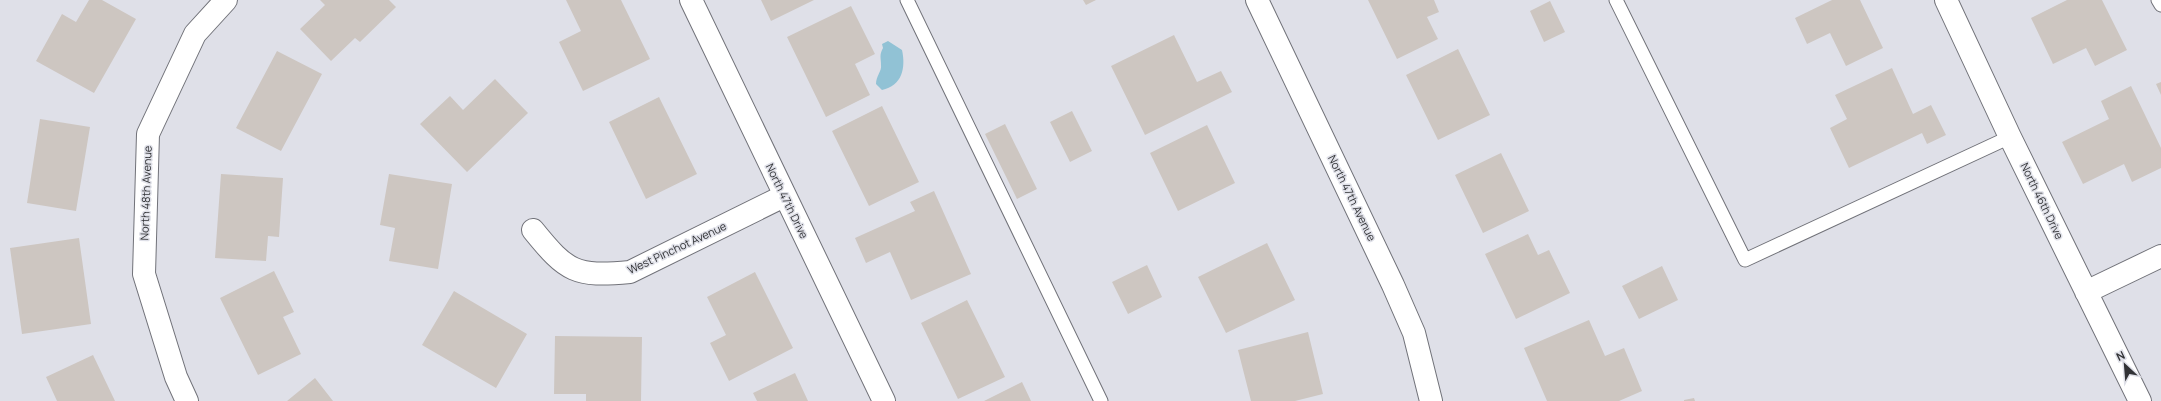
<svg xmlns="http://www.w3.org/2000/svg" width="2161" height="401" font-family="Manrope,sans-serif">
<rect width="100%" height="100%" fill="#dfe0e8"/>
<path fill="#91c2d5" d="M888,41L902,50C906,68 902,86 882,90L876,84C876,76 882,71 881,65C881,58 879,55 883,48L882,44Z"/>
<path fill="#cdc6c1" d="M89,0H102L136,19L94,93L36,61L62,14L76,22Z
M320,0H389L396,7L360,42L355,38L331,61L300,29L325,5Z
M566,0H621L650,59L583,91L559,42L581,31Z
M761,0H814L771,21Z
M1083,0H1096L1086,5Z
M1368,0H1434L1439,12L1427,17L1438,39L1397,59Z
M1832,0H1860L1883,48L1846,66L1830,33L1807,44L1795,18Z
M2067,0H2102L2127,50L2095,66L2086,48L2053,64L2031,18Z
M1550,1L1565,32L1544,42L1530,11Z
M851,6L875,54L855,64L870,95L826,117L787,37Z
M1174,35L1197,82L1221,71L1232,92L1145,135L1111,66Z
M1458,49L1490,115L1438,140L1406,75Z
M277,51L322,74L281,151L236,128Z
M1892,68L1913,114L1931,105L1946,135L1927,144L1922,133L1849,168L1830,128L1847,119L1835,95Z
M495,79L528,113L467,172L420,124L450,96L463,110Z
M2161,82V95L2156,84Z
M2131,86L2161,148V168L2132,182L2124,164L2083,184L2062,142L2109,119L2101,101Z
M659,97L697,174L646,199L609,122Z
M882,106L919,182L869,206L832,131Z
M1072,111L1092,151L1070,162L1050,122Z
M40,119L90,127L76,211L27,203Z
M1005,124L1037,189L1017,199L985,134Z
M1207,125L1235,183L1178,211L1150,153Z
M1501,153L1529,211L1483,233L1455,175Z
M221,174L283,178L279,237L268,236L266,261L215,258Z
M389,174L452,184L438,269L389,261L395,228L380,225Z
M934,191L971,274L911,300L890,252L866,263L855,238L915,211L910,202Z
M1528,234L1538,255L1549,250L1570,293L1516,319L1485,254Z
M79,238L91,324L22,334L10,248Z
M1267,243L1295,300L1226,333L1198,277Z
M1147,265L1162,297L1128,314L1112,282Z
M1662,266L1678,300L1639,319L1622,286Z
M274,271L294,312L283,317L301,354L258,375L220,298Z
M755,272L793,348L729,381L710,343L726,335L707,297Z
M454,291L527,334L496,388L422,345Z
M967,300L1005,377L958,399L921,323Z
M1589,320L1605,356L1624,348L1642,391L1619,401H1547L1524,348Z
M1308,332L1323,394L1295,401H1251L1238,350Z
M555,336L642,337L641,401H586V394H554Z
M93,355L115,401H57L46,377Z
M795,373L808,401H757L753,393Z
M315,378L333,401H287Z
M1022,382L1031,401H984Z
M1694,398L1695,401H1684V400Z"/>
<g fill="none" stroke-linecap="round" stroke-linejoin="round">
<defs>
<path id="lane" d="M907,0L1101,401
M1616,0L1745,260L2010,137
M2158,0L2161,5"/>
<path id="street" d="M691,0L884,401
M1946,0L2010,137L2140,401
M533,230C567,272 575,277 630,272L784,196
M2086,292L2161,256
M187,401L176,377L144,274L148,134L195,34L226,0"/>
<path id="secondary" d="M1257,0L1393,285L1414,333L1431,401"/>
</defs>
<use href="#lane" stroke="#717279" stroke-width="15"/>
<use href="#street" stroke="#717279" stroke-width="24"/>
<use href="#secondary" stroke="#717279" stroke-width="24"/>
<use href="#lane" stroke="#fff" stroke-width="13"/>
<use href="#street" stroke="#fff" stroke-width="22"/>
<use href="#secondary" stroke="#fff" stroke-width="22"/>
</g>
<g text-anchor="middle" stroke-width="3" stroke-linejoin="round" paint-order="stroke">
<g font-size="11" fill="#313235" stroke="#dfe0e8">
<text transform="translate(146 193) rotate(-88)" y="4">North 48th Avenue</text>
<text transform="translate(1352 198) rotate(64)" y="4">North 47th Avenue</text>
<text transform="translate(787 201) rotate(64)" y="4">North 47th Drive</text>
<text transform="translate(2042 201) rotate(64)" y="4">North 46th Drive</text>
<text transform="translate(677 248) rotate(-25)" y="4">West Pinchot Avenue</text>
</g>
</g>
<g transform="translate(2125 365) rotate(334)" stroke="#dfe0e8" stroke-width="3" paint-order="stroke">
<path d="M0-3L7 15L0 10L-7 15Z" fill="#313235"/>
<text y="-6" font-size="11" font-weight="bold" text-anchor="middle" fill="#313235">N</text>
</g>
</svg>
